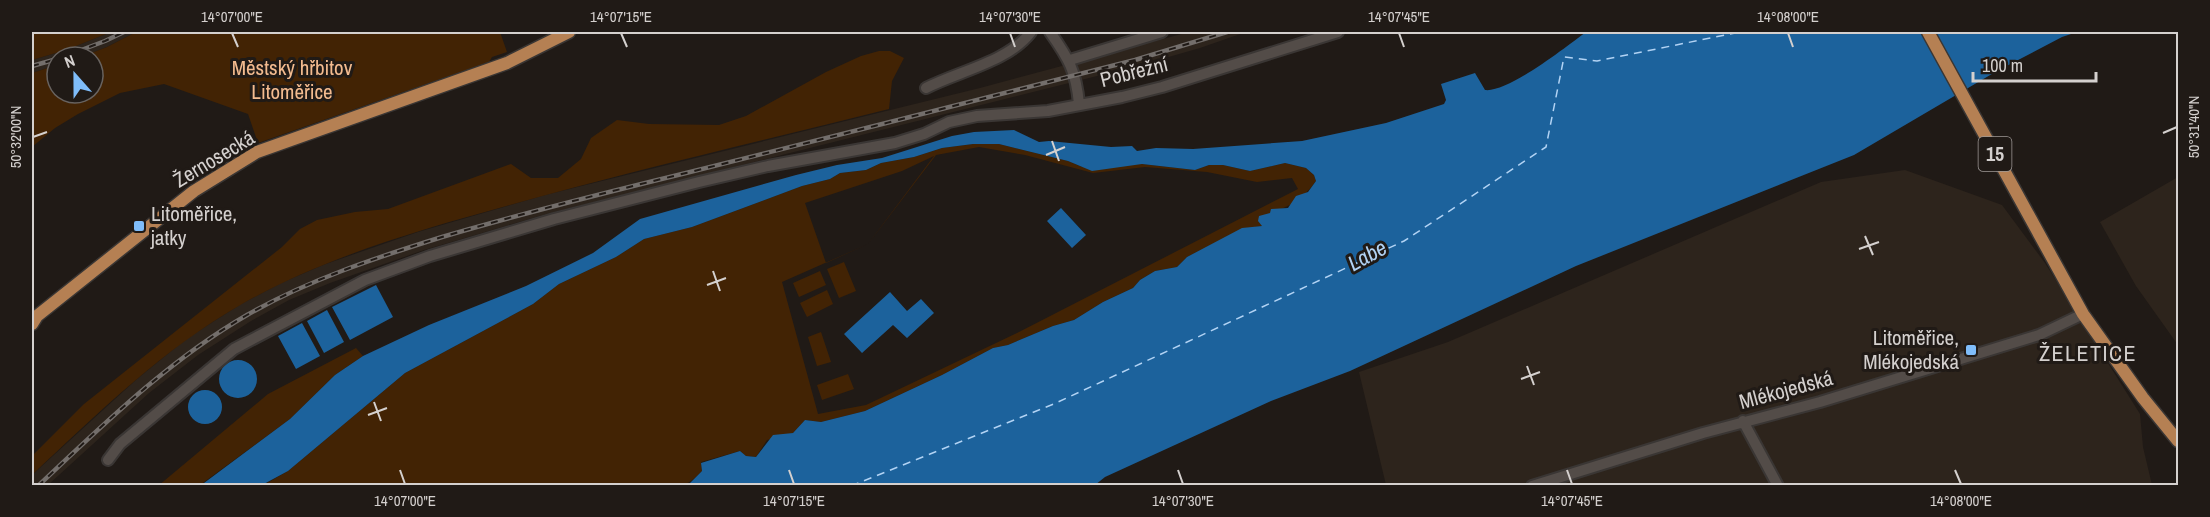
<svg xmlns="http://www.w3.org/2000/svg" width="2210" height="517" font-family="'Archivo Narrow',sans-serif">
<rect width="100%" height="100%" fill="#201a16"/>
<path fill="#2d241c" d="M111,32H136L107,47L81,57H57V65L32,73V60L66,50Z
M1189,32H1246L1200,48L1137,66L550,213L424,250L330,283L289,300L251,321L198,355L149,393L48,485L32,486V475L137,379L186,339L241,304L281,283L323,265L418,232L545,195L980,88Z
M1905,170L2002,205L2045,263L2140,414L2143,447L2152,485H1386L1359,372L1448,342L1821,182Z
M2178,177V345L2136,286L2100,222Z"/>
<path fill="#422304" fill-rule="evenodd" d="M32,32H111L66,50L32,60Z
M136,32H500L507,52L492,57L489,62L258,143L248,114L164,84L120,93L78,114L55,128L32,147V73L57,65V93H93V57H81L107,47Z
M879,51H890L904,58L892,81L889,109C762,141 635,170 510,205C419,230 325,257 242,304C163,349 98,413 32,475V456L84,404L282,247L300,229L317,220L355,212L388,209L511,164L531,178H558L581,159L591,138L617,120L649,124L719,125L746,116L826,72L861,56Z
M973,144H999L1068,161L1082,167L1142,164L1195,170L1209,165H1223L1250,171L1285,163L1306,168L1314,175L1316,181C1304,198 1290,207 1270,213L1262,226L1242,229L1187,257L1177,267L1155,271L1140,280L1133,288L1103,302L1074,320L1053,326L1008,345L993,348L942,375L865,411L821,422L805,420L793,433L767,440L756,457L746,456L740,451L701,462L702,471C680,494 680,480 655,486H262L288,471L405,373L533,304L559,284L616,257L644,239L692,227L802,186L830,179L840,173L866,170L881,163L914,157L942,148ZM979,147L1025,155L1093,173L1145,167L1207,172L1257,182L1292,178L1298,189L1017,333L866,405L818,414L782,282L868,244L936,155ZM934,156L868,244L826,263L805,203L902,171Z
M844,262L856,291L839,298L827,269Z
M820,271L826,285L799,297L793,283Z
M827,290L833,304L807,317L800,303Z
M821,332L831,362L817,366L808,337Z
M356,348L363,356L335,375L290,419L200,485L158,486L268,394Z
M848,374L854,389L822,400L817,385Z"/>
<path fill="#1c629c" d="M1586,32H2077L2062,37L1997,71L1854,155L1576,266L1350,371L1271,401L1105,477L1095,485H680L690,483L702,471L701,463L740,451L746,456L756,457L773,435L793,433L805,420L821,422L865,411L942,375L993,348L1008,345L1053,326L1074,320L1103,302L1133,288L1140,280L1155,271L1177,267L1187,257L1242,228L1262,226L1258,221L1259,216L1270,213L1271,209L1288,208L1296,196L1308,192L1316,181L1314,175L1306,168L1285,163L1250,171L1223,165H1209L1195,170L1142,164L1092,171L1068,161L999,144H973L942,148L914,157L881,163L866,170L840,173L830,179L802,186L692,227L644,239L616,257L559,284L533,304L405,373L288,471L262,485L200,486L290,419L335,375L363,356L429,325L526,286L593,253L640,219L796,175L837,165L882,158L952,136L974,132L1014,130L1039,142L1049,141L1111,147L1132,146L1137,151L1156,148L1193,149L1302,141L1386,123L1444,104L1446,100L1441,84L1475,73L1485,90C1508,93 1567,46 1586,32Z
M1061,208L1086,235L1072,248L1047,221Z
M376,285L393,317L350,340L332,307Z
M890,292L907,311L921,299L934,313L907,338L893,325L862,353L844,334Z
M327,310L344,342L324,353L307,321Z
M302,323L320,356L296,369L278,336Z
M219 379a19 19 0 1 1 38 0a19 19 0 1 1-38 0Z
M188 407a17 17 0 1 1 34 0a17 17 0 1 1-34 0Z"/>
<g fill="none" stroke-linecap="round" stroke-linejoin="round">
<path stroke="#b2d3f4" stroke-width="1.5" stroke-dasharray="8 6" stroke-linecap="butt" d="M851,486L1056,403L1404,241L1546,147L1564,57L1597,61L1740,32"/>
<defs>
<path id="minor" d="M1050,32C1069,59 1076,71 1079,104
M1070,60L1162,32
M926,88C959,71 1008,62 1031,32
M1743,421L1778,486
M108,460L120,444L234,349L365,280L430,256L554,219L699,182L768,166L895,143L924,134L949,122L977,116L1048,111L1122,97L1162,87L1338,32
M1532,486L1703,433L1820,402L2039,335L2083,314"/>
<path id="major" d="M1928,32L2083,314L2143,398L2178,441
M32,324L37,316L194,191L257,152L507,63L569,32"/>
</defs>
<use href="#minor" stroke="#3a3634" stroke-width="14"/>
<use href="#major" stroke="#3a3634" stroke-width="15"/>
<use href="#minor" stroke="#534c48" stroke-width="10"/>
<use href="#major" stroke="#b58053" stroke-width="12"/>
<defs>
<path id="rail" d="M63,57L105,41L124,32
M32,66L57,59
M38,486C104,424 169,360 247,315C308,280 375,258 442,237C523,213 604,193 686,173C836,136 985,98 1135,60L1227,32"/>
</defs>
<use href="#rail" stroke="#736e6b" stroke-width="4.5"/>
<use href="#rail" stroke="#201a16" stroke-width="2" stroke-dasharray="7" stroke-linecap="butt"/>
</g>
<path fill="none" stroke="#d4d0ce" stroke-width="2" d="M232,33L238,47M621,33L627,47M1010,33L1015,47M1399,33L1404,47M1788,33L1793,47M2163,133L2177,127M33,137L47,132M1052,141L1059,161M1046,155L1065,147M1865,236L1873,255M1859,249L1879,242M713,271L720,291M707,285L726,278M1527,366L1534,385M1521,379L1540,372M374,402L381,421M368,415L387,408M400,470L405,484M789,470L794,484M1178,470L1183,484M1567,470L1572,484M1955,470L1961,484"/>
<g fill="#7fbdfa" stroke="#201a16" stroke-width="2">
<rect x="133" y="220" width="12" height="12" rx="3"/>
<rect x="1965" y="344" width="12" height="12" rx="3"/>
</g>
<g text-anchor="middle" stroke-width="6" stroke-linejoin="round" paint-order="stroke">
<rect fill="#201a16" stroke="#9e9997" stroke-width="1.5" x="1978.5" y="137" width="33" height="34" rx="4.5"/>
<g font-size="20" font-weight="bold" fill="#d4d0ce">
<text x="1995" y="161">15</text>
</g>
<g font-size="21" fill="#f3bb8f" stroke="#201a16">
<text x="292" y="75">Městský hřbitov<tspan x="292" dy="24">Litoměřice</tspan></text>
</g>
<g font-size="21" fill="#d4d0ce" stroke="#201a16">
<text transform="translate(1134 72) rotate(-14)" y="7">Pobřežní</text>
<text transform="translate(214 159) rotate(-31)" y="7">Žernosecká</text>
<text transform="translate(1786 390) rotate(-15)" y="7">Mlékojedská</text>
</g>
<g font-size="21" fill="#d4d0ce" stroke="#201a16" text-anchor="start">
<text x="151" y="221">Litoměřice,<tspan x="151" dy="24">jatky</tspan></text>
<text x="1959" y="345" text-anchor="end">Litoměřice,<tspan x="1959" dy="24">Mlékojedská</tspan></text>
</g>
<g font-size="22" font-style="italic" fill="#b2d3f4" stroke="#201a16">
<text transform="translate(1367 255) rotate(-29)" y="8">Labe</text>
</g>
<g font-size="22" letter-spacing="1.5" fill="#d4d0ce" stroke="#201a16">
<text x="2088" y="361">ŽELETICE</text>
</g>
</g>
<rect width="2210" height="517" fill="none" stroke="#201a16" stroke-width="66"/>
<g transform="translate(75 75) rotate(339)"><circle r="28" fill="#201a16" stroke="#686360" stroke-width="1.5"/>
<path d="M0-4.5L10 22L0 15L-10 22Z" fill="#7fbdfa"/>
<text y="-9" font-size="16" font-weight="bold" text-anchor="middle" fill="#d4d0ce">N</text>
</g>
<path d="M1973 72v9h123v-9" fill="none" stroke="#d4d0ce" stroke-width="3"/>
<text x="1982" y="72" font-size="18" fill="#d4d0ce" stroke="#201a16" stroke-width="4.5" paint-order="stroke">100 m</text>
<rect x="33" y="33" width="2144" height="451" fill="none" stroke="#d4d0ce" stroke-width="2"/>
<g font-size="15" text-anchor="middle" fill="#d4d0ce">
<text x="232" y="22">14°07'00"E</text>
<text x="621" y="22">14°07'15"E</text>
<text x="1010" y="22">14°07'30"E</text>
<text x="1399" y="22">14°07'45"E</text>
<text x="1788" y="22">14°08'00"E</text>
<text transform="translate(2194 127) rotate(-90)" y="5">50°31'40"N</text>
<text transform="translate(16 137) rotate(-90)" y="5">50°32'00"N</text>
<text x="405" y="506">14°07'00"E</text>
<text x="794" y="506">14°07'15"E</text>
<text x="1183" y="506">14°07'30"E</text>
<text x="1572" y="506">14°07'45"E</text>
<text x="1961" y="506">14°08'00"E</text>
</g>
</svg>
